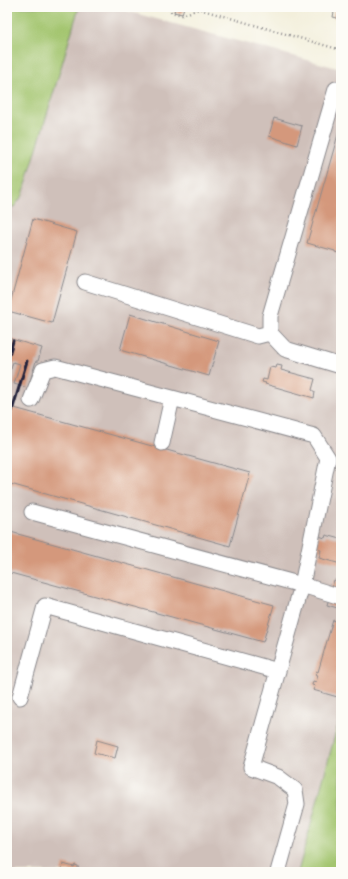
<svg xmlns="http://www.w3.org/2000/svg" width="348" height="879" font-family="Vollkorn,serif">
<rect width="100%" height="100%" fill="#fdfcf7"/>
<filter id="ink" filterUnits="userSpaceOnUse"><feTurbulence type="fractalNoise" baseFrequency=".025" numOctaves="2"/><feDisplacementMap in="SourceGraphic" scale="8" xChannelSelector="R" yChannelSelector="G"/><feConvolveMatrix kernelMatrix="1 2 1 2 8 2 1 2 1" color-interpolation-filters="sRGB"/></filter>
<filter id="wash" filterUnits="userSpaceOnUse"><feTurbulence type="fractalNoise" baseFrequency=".012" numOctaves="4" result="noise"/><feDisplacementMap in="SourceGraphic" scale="16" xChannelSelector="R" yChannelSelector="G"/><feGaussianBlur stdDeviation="0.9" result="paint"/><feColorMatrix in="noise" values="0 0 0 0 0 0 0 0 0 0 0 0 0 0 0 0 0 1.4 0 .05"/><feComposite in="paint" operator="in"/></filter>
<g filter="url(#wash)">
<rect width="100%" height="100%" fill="#f3efdb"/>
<path fill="#cfc0ba" d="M79,7H112L341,69V713L298,872H7V207H14L23,195Z"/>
<path fill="#a3c56e" stroke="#627454" d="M7,7H79L23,195L14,207H7Z
M341,713V872H298Z"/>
<g id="blocks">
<path fill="#d4987b" d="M175,7H184L182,14L174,12Z
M335,7H341V19L333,17Z
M274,118L302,126L297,145L269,136Z
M339,131H341V254L335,252V251L307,243Z
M33,219L77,232L52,323L8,311Z
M130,314L219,341L209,376L120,350Z
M8,338L42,348L38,361H36L28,388L14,384L20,364L13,362L11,369L7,368Z
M277,365L282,366L281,370L315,379L312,390L315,392L314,398L265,384L266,383L262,382L263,379L267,380L270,367L276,368Z
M7,406L250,473L230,546L7,483Z
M341,432V444L337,443Z
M7,531L274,605L263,642L7,572Z
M326,535L341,539V564L319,558L321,550L316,549L319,536L325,538Z
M334,580L341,582V609L327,605Z
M333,620L341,623V698L313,690L315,686L312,685L313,681L316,682L318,675H315L316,671L318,672Z
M97,740L118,746L115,758L94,753Z
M63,864L74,867L75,865L78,866V868L80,869L79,872H61Z"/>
</g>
</g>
<g filter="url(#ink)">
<use href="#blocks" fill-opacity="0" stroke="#8a888b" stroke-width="1"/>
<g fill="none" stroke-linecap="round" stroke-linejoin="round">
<defs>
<path id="minor" d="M336,89L270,316V333L285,349L341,366
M85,282L258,336L270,333
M31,400L43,370L55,367L172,398
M162,443L172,398L314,436L328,458L302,585L341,597
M32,512L302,585L251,767L278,777L295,790L297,804L278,872
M20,697L45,606L278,671"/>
</defs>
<use href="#minor" stroke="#8a888b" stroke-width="17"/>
<path stroke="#8a888b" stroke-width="2.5" stroke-dasharray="1 3" stroke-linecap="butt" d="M170,7L171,12L182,15L199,9L341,50"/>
<use href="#minor" stroke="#fff" stroke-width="15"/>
<path stroke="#22223b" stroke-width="3" d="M7,362L13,341
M7,427L27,361"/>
</g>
</g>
<rect width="348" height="879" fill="none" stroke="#fdfcf7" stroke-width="24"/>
</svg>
